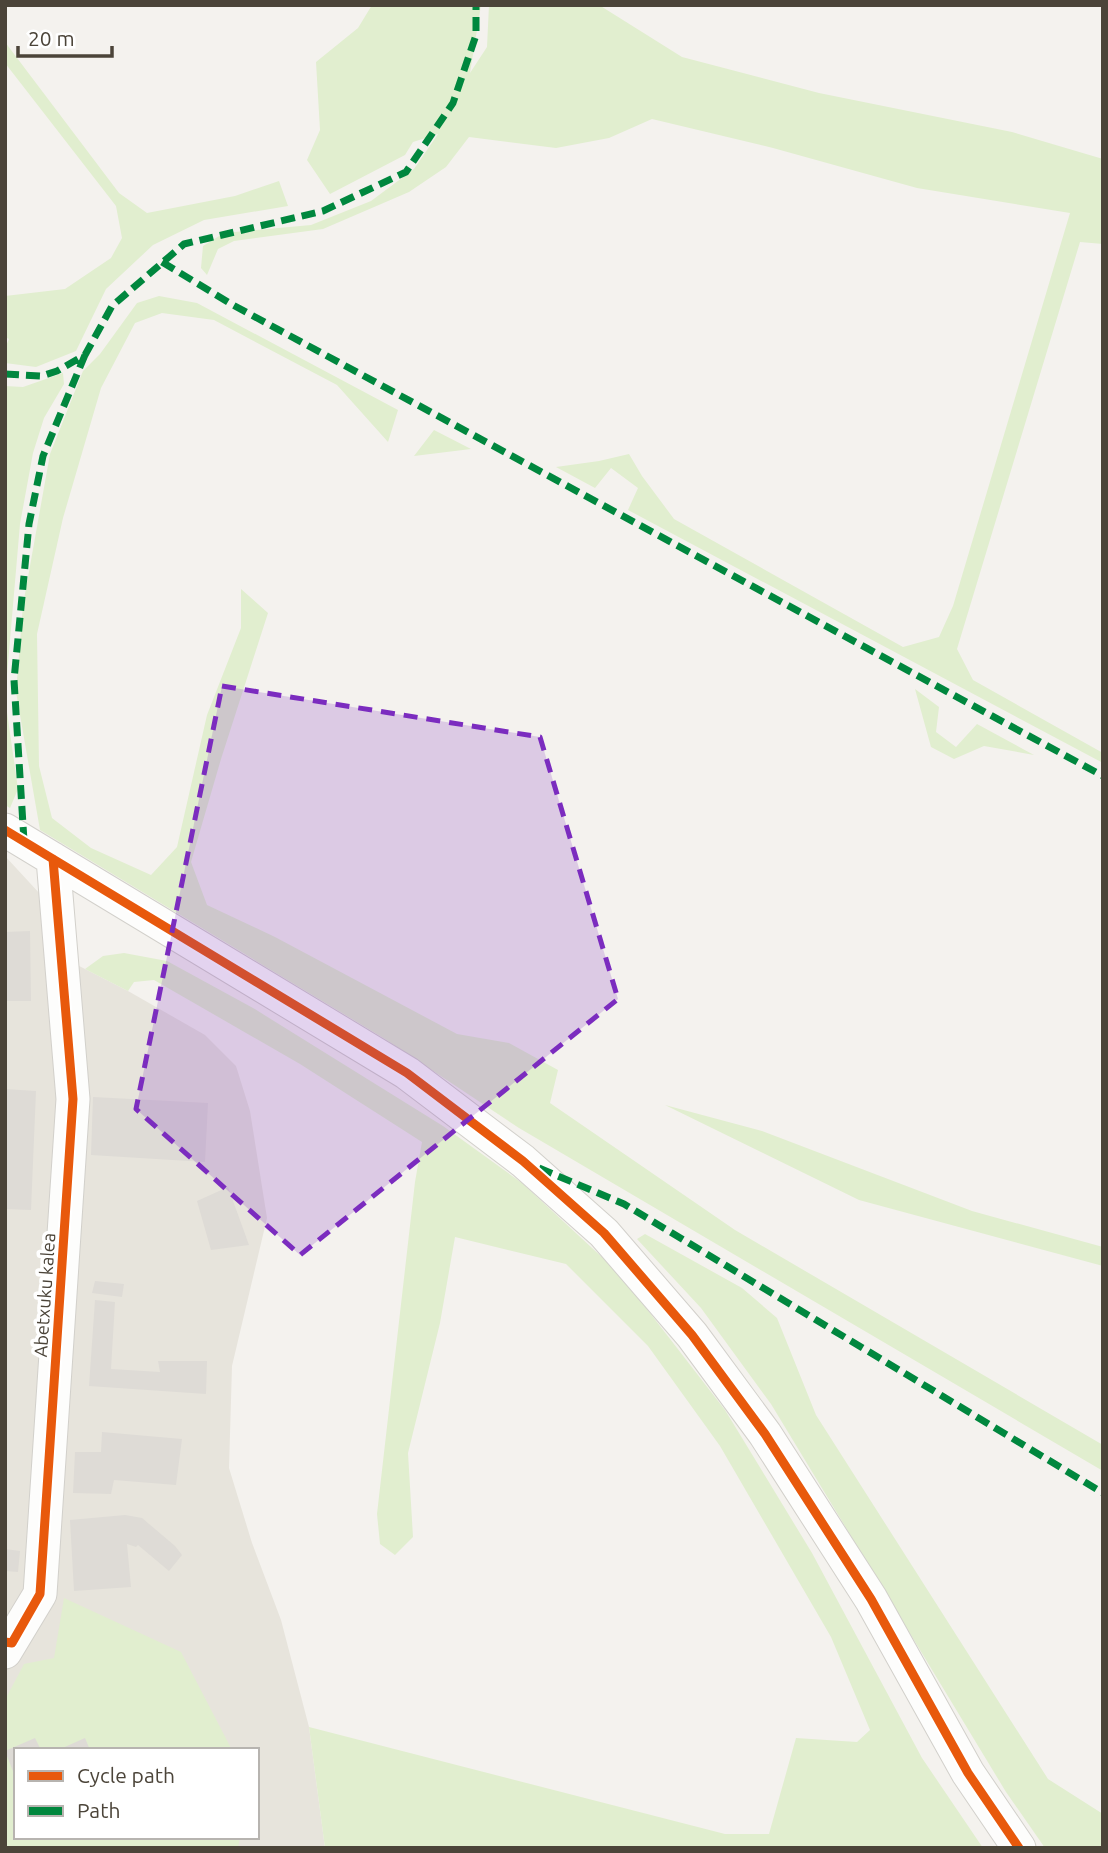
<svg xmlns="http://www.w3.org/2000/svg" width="1108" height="1853" font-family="Ubuntu,sans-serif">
<rect width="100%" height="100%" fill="#f4f2ee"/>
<path fill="#e7e4dc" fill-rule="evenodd" d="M5,856L41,895L44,948L128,991L205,1035L236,1066L250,1111L267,1218L232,1366L229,1468L252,1543L281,1620L309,1727L325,1848H5ZM16,1750H257V1837H16Z"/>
<path fill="#e1eecf" d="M372,5H481L470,73L487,47L489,5H599L682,57L819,93L1012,132L1103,159V244L1080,242L957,649L973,680L1103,753V763L628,510L638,488L611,468L595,488L556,467L599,461L629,454L642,476L674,519L903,647L939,637L953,606L1070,213L917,188L773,148L652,119L609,138L556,148L469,137L446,167L409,192L323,229L234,241L218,249L207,275L201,268L203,246L224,233L311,225L371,201L414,169L438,134L413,142L405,155L330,194L307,160L320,130L316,62L358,28Z
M5,42L119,193L147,213L235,196L279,181L288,206L204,220L153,245L106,289L76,351L36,367L5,363V348L9,339L5,337V296L65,289L111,258L122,238L116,206L5,63Z
M159,296L197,303L398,410L388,442L337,385L214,320L162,313L135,323L101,388L63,518L37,634L39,766L52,818L91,848L151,875L177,847L207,715L241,628V589L268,613L221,759L191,862L207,905L275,937L457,1034L509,1043L558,1070L550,1103L735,1230L1103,1445V1471L519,1128L385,1039L40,830L16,692L23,605L50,454L83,371L100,354L137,303Z
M63,373L64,384L44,418L33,453L20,524L5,698L18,789L10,808L5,805V386L23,387Z
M434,430L471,449L414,456Z
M915,689L939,707L936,732L956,747L977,724L1034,755L984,746L954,759L931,747Z
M124,953L167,961L253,1008L443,1126L522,1183L619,1273L725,1410L812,1553L922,1758L983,1848H325L309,1727L725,1834H769L796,1738L857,1742L870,1730L831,1637L720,1446L648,1346L566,1264L455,1237L440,1323L408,1453L413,1537L395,1555L380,1544L377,1514L415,1182L422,1142L300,1064L154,980L134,982L128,991L85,969L103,956Z
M665,1105L762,1131L972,1211L1103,1247V1266L859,1200Z
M645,1234L742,1288L777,1318L816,1415L1048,1779L1103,1814V1848H1045L1006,1792L771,1404L701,1308L637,1239Z
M64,1598L181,1652L232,1750H16V1837H240L238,1848H5V1700L24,1664L54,1658Z"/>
<path fill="#dedbd6" d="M30,931L31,1001H5V932Z
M5,1089L36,1091L31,1210L5,1209Z
M93,1097L208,1103L205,1162L91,1155Z
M228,1187L249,1245L211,1250L197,1201Z
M95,1281L124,1284L122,1297L92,1293Z
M95,1300L115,1302L111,1369L160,1372L158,1361H207L206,1394L89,1386Z
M102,1432L182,1439L176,1485L114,1480L111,1494L73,1493L75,1452H101Z
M125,1515L142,1518L175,1546L182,1555L169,1571L138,1545L136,1547L127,1544L131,1587L74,1591L70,1520Z
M5,1549L20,1551L18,1572L5,1571Z
M35,1738L41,1750H16V1779L5,1751Z
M85,1738L90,1750H58Z"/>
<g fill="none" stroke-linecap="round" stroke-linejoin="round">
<defs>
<path id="minor" d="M5,830L407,1073L523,1161L604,1233L692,1335L765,1434L871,1599L968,1773L1019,1848
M5,1652L40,1594L73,1099L53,859"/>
</defs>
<use href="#minor" stroke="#d2d0cb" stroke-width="35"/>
<use href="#minor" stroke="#fdfdfc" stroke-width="33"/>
<path stroke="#00873e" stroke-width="7" stroke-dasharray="14 7" stroke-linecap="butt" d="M162,262L233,305L1103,776
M5,374L42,376L57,371L85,355L112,306L184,244L323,211L406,172L453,103L476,35V5
M24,841L14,680L29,524L43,456L85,355
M539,1168L624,1204L1103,1493"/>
<defs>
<path id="cycleway" d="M5,830L407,1073L523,1161L604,1233L692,1335L765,1434L871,1599L968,1773L1019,1848
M5,1642L12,1643L40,1594L73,1099L53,859"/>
</defs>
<use href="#cycleway" stroke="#fff" stroke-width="13"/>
<use href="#cycleway" stroke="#e8590c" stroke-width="9"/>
</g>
<path fill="#7b2cbf" fill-opacity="0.2" stroke="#7b2cbf" stroke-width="5" stroke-dasharray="14 9" stroke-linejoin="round" d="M222,686L540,737L618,999L300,1255L136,1109Z"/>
<g text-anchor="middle" stroke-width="7" stroke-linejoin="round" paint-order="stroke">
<g font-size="18" fill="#4b4439" stroke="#fff">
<text transform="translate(45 1295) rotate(-86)" y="6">Abetxuku kalea</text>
</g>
</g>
<rect width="1108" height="1853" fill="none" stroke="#4b4439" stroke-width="14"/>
<rect x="14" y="1748" width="245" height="91" fill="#ffffff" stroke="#b7b4b0" stroke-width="2"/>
<rect x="28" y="1771" width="35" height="10" fill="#e8590c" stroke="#b7b4b0" stroke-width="2"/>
<text x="77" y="1783" font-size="21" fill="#4b4439">Cycle path</text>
<rect x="28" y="1806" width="35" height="10" fill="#00873e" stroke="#b7b4b0" stroke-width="2"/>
<text x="77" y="1818" font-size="21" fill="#4b4439">Path</text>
<path d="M18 46v10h94v-10" fill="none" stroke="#4b4439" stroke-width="3.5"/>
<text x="28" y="46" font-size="21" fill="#4b4439" stroke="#ffffff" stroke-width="5" paint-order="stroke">20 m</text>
</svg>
